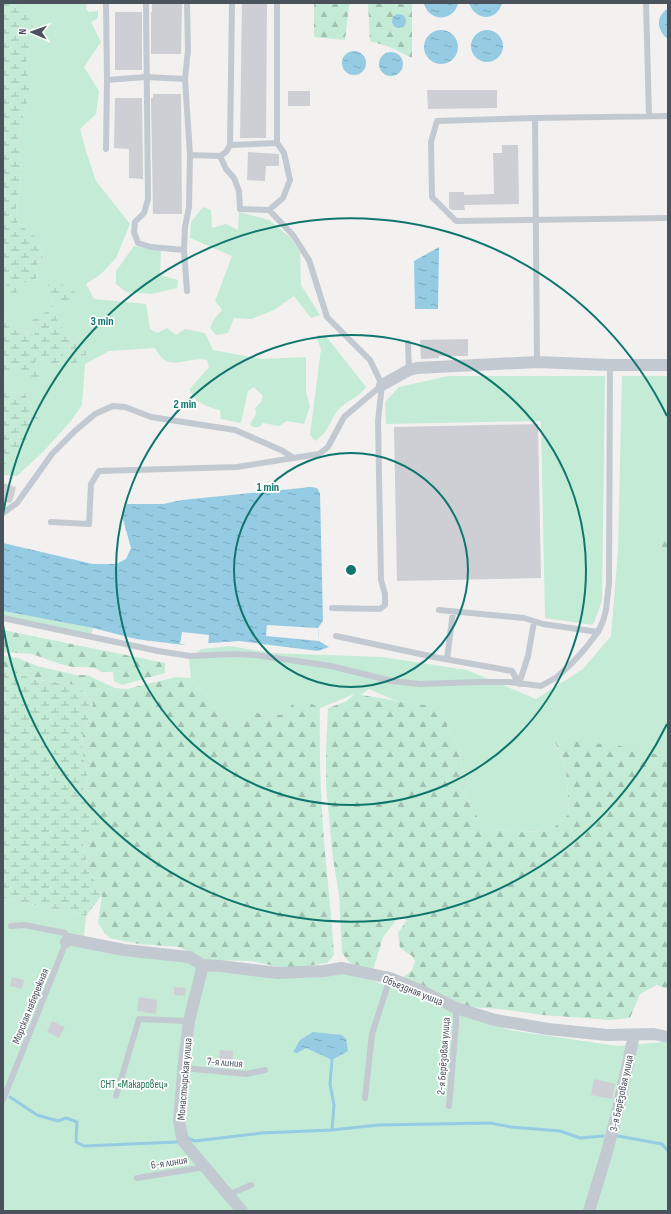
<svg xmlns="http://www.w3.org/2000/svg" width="671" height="1214" font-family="'Sofia Sans Condensed',sans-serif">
<defs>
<pattern id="forest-firs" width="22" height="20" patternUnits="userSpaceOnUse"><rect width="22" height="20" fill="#c4ebd6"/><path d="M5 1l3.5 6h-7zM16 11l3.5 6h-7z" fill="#a1c1b1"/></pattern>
<pattern id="wetland-marsh" width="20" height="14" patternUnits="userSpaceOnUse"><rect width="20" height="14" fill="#c4ebd6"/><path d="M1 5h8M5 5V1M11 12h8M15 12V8" fill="none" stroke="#a1c1b1"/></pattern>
<pattern id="water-ripples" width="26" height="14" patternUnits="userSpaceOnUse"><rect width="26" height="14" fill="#95cce4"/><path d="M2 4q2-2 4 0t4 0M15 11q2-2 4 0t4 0" fill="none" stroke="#7ca8bc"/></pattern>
</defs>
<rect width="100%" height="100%" fill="#f2f1f0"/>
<path fill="#c4ebd6" d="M3,3H87L86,8L88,12L98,11V18L91,22L101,42L84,67L99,91L96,114L80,129L86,151L96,181L130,224L116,258L101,274L86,284L94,299L146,304L150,329L157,333L167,328L176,335L185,329L205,333L213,350L262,359L306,357V392L310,406L304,424L287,421L279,426L263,423L259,427H253L250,424L256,414L255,408L261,402L263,396L254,387L248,391L241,423L221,419L220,410C209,408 192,401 190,389L209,367L207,360C193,356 174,368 163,359C160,356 157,352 155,348L109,351L85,364L82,405L71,421L44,451L17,476L3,475V464H9L38,417L31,406L24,392L7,393L3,392V379L10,371H23L41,379L35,362L38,359L43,360L51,366L64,353L67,345L71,346L68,366L76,358L88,354L84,348L71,341L58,321L52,308L54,299L43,293L52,299L51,309L31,321L37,328L34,335L26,331L11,330V315L3,318V278L6,276L9,282L20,283L37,276C36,268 36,263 43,258L35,236L18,223L16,209L22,171L18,136L31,87L26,66L33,24Z
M203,207L211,210L212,228L226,224L238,230L239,212L269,220L290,237L300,252L301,285L320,315L311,318L294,296L274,310L251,319L234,318L228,333L216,335L210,328L214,319L222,310L215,301L232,256L190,238L191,222Z
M134,246L161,251L160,275L178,280L177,288L152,294L126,292L116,284V271Z
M318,335H325L366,387C360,397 347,400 339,409C330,419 329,433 315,441L310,435L321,349L317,339Z
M448,376H605L602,601L593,625L545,618L541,421L386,424L385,402L399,387Z
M622,376H668V528L662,532L660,550L668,563V757L660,755L554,741L566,767L569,814L550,831L515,832L484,828L466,798L460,751L447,726L410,703L394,700L369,689L361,695H352L320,708L304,700L295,702L281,715L256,713L236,730L222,718L215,707L211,696L200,688L191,678L189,660L201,649L230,646L270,653L382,657L467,670L536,699L583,669L611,636L618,551Z
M3,611L93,628L91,637L3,618Z
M3,898L86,916L83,946L183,961L212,971L343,970L509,1030L617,1046L665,1042L668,1043V1211H3Z"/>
<path fill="url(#forest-firs)" d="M314,3H351L349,6L345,40L314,37Z
M368,3H412V58L390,47L370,41Z
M668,528V563L660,550L662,532Z
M3,630L165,663V673L122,685L114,681L113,672H101L97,669L87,667H73L60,664L32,654L3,652Z
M3,656L18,658L37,666L76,675H87L115,688L127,689L176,677L191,678L200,688L211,696L215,707L222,718L236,730L256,713L281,715L295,702L304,700L320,708C319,760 321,812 326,863C329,894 332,924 334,955L327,963L288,969L252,961L207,960L179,947L139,944L110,938L104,932L98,923L102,895L88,869L83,842L96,830L90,807L83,789L88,779L82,749L83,734L93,704L78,685L32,679L3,668Z
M355,694L448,709L447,726L460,751L466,798L484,828L515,832L550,831L569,814L566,767L554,740L616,745L668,757V989L657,985L640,994L630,1018L611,1020L543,1015L500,1009L457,1006L400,980L412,970L415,961L412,956L400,948L398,933L407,920L399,917L383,937L373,970L350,963L342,953L339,894L333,859L326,786V752L328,708L345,702Z"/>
<path fill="url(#wetland-marsh)" d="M3,3H18L25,8L33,24L26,66L31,87L18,136L22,171L16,209L18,223L35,236L43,258C32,265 40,271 35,280L20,283L16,294L9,296L4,288L9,282L6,277L3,278Z
M50,282L59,283L76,293L71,304L55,299L52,308L58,321L71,341L84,348L88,354L76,358L78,368L72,369L68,366L71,347L67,345L59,365L51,366L43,360L38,359L35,362L41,379L29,381L22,371H10L3,379V318L11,315L12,330L26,331L34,335L37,328L31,321L51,309L52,299L43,293Z
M3,392L7,393L24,392L31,406L39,416C33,434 19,448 9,464H3Z
M3,668L32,679L78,685L93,705L83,734L82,749L88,779L83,789L90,807L101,818L96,830L83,843L88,869L102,895L86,916L3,898Z"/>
<path fill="url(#water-ripples)" d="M424,3H457L458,4C453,22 428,22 424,3Z
M469,3H502C497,22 475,21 469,3Z
M668,9V39C657,31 655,16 668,9Z
M392 21a7 7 0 1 1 14 0a7 7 0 1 1-14 0Z
M424 47a17 17 0 1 1 34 0a17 17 0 1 1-34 0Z
M471 46a16 16 0 1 1 32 0a16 16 0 1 1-32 0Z
M342 63a12 12 0 1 1 24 0a12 12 0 1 1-24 0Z
M379 64a12 12 0 1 1 24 0a12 12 0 1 1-24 0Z
M439,247L438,309H415L414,261Z
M311,487L317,488L320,493L323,621L318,628L319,641L329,647L318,651L239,641L183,645L136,639L93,628L3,611V543L93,564H116L126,559L131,548L122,516L127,504H163L182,500Z
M313,1032L342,1035L346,1039L348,1051L332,1060L306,1048L297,1053L293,1052L300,1040Z"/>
<path fill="#f2f1f0" d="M267,625L318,628L319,641L266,636Z
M182,632L209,635L208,645L193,646L180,644Z"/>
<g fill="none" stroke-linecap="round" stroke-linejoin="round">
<path stroke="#95cce4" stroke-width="3" d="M10,1097L37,1115L58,1121L66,1118L77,1122L76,1142L84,1146L177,1142
M332,1130L378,1125L490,1123L511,1127L560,1131L580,1138L603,1136
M618,1136L662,1144L668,1151
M187,1138L195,1141L262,1133L332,1130L334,1105L330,1084L332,1060"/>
</g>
<path fill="#cecfd4" d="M152,3H182L181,54H151V12H152Z
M242,3H267L266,138H240Z
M115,12H142V70H115Z
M427,90H497V108L428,109Z
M288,91H310V106H288Z
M153,94H181L182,214H153L151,98H153Z
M115,98H142L143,179L129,178V149L114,148Z
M502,145H518L519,204L464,205L465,210H452L449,208V192H464V195L494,194L493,153H502Z
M248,152L279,154V166H266L265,181L247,180Z
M468,339V356H439V358L421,359L420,340Z
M538,424L541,578L397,581L394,427Z
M3,483L16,487L13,500L10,503L3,501Z
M12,977L24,980L22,989L10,986Z
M174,987L186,988L185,996L174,995Z
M139,997L157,1000L156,1014L137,1011Z
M52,1021L65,1027L59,1038L47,1032Z
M220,1050L233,1051L232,1062L219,1061Z
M594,1079L615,1084L612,1099L591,1095Z"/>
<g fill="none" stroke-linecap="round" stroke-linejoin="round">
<path stroke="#c2c9d0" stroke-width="6" d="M106,3L107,80L106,149
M146,3L148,199L144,213L135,222L134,232L138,243L151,247L184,250
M646,3L649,116
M107,80L146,77L185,79
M668,116L535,118L437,121L431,142L432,197L456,221L668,218
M535,118L537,362
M230,145L277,143
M190,155L220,156L226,169L234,178L239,191L240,209L269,210L293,235L309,260L327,317L370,360L382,385L378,421L381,580L385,594V605L380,609L332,608
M220,156L226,152L230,145L232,3
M269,210L283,198L290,180L284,153L277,143V3
M187,291L184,250L185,227L189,207L190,155L185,79L188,50L187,3
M408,343L409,370
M3,513L17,503L52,454L76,430L95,414L113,406L125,407L151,417L235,430L281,450L294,458
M51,522L89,524L91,484L99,471L237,467L319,454L328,447L344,417L382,385
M439,610L524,618L543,624L598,632
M3,618L158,651L190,656L235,654L255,655L331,666L392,681L420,684L478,682H509L541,686L557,677L572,663L584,650L598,632L603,621L606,610L609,583L610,365
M336,636L439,658L512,671L519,684
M447,659L453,612
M519,684L528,656L534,622
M11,926L24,925L65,933L68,939
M184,1068L246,1074L265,1070
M116,1096L139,1019L189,1021
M365,1098L372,1034L390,978
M3,1100L66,942
M449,1106L456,1024V1008
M137,1178L205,1167
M228,1195L251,1185"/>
<path stroke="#c2c9d0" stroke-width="12" d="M382,385L409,370L417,368L537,362L610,365H668
M66,942L68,939L124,950L189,957L203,965L220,966L278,973L324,971L342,968L390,978L422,991L456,1008L495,1020L548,1029L607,1035L654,1034L668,1037
M203,965L189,1021L184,1062L179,1121L183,1141L242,1211
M589,1211L607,1152L618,1109L634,1035"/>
</g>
<g fill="none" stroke="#0f766e" stroke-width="2">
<circle cx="351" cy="570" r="117"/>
<circle cx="351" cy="570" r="235"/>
<path d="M667 724A352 352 0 0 1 3 625M3 515A352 352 0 0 1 667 416"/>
</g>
<g text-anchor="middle" stroke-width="3.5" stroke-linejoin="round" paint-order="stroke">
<g font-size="11" fill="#4a525c" stroke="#fff">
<text transform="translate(413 990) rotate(22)" y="4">Объездная улица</text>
<text transform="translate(30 1006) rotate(-68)" y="4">Морская набережная</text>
<text transform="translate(443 1056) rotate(-86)" y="4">2-я Берёзовая улица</text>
<text transform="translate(225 1062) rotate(4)" y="4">7-я линия</text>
<text transform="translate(184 1079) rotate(-85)" y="4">Монастырская улица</text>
<text transform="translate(621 1093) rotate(-78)" y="4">3-я Берёзовая улица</text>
<text transform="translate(169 1162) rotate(-9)" y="4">6-я линия</text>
</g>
<g font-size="11" fill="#217753" stroke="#fff">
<text x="134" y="1088">СНТ «Макаровец»</text>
</g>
</g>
<circle cx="351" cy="570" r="6" fill="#0f766e" stroke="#fff" stroke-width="2"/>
<g font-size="12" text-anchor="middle" font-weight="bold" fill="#0f766e" stroke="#fff" stroke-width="3.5" stroke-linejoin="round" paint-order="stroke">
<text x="102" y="325">3 min</text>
<text x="185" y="408">2 min</text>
<text x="268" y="491">1 min</text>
</g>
<rect width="671" height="1214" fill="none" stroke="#4a525c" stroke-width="8"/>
<g transform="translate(32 32) rotate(272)" stroke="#ffffff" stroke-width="3" paint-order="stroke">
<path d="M0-3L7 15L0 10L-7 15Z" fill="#4a525c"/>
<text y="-6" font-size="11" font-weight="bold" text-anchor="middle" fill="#4a525c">N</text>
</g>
</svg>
